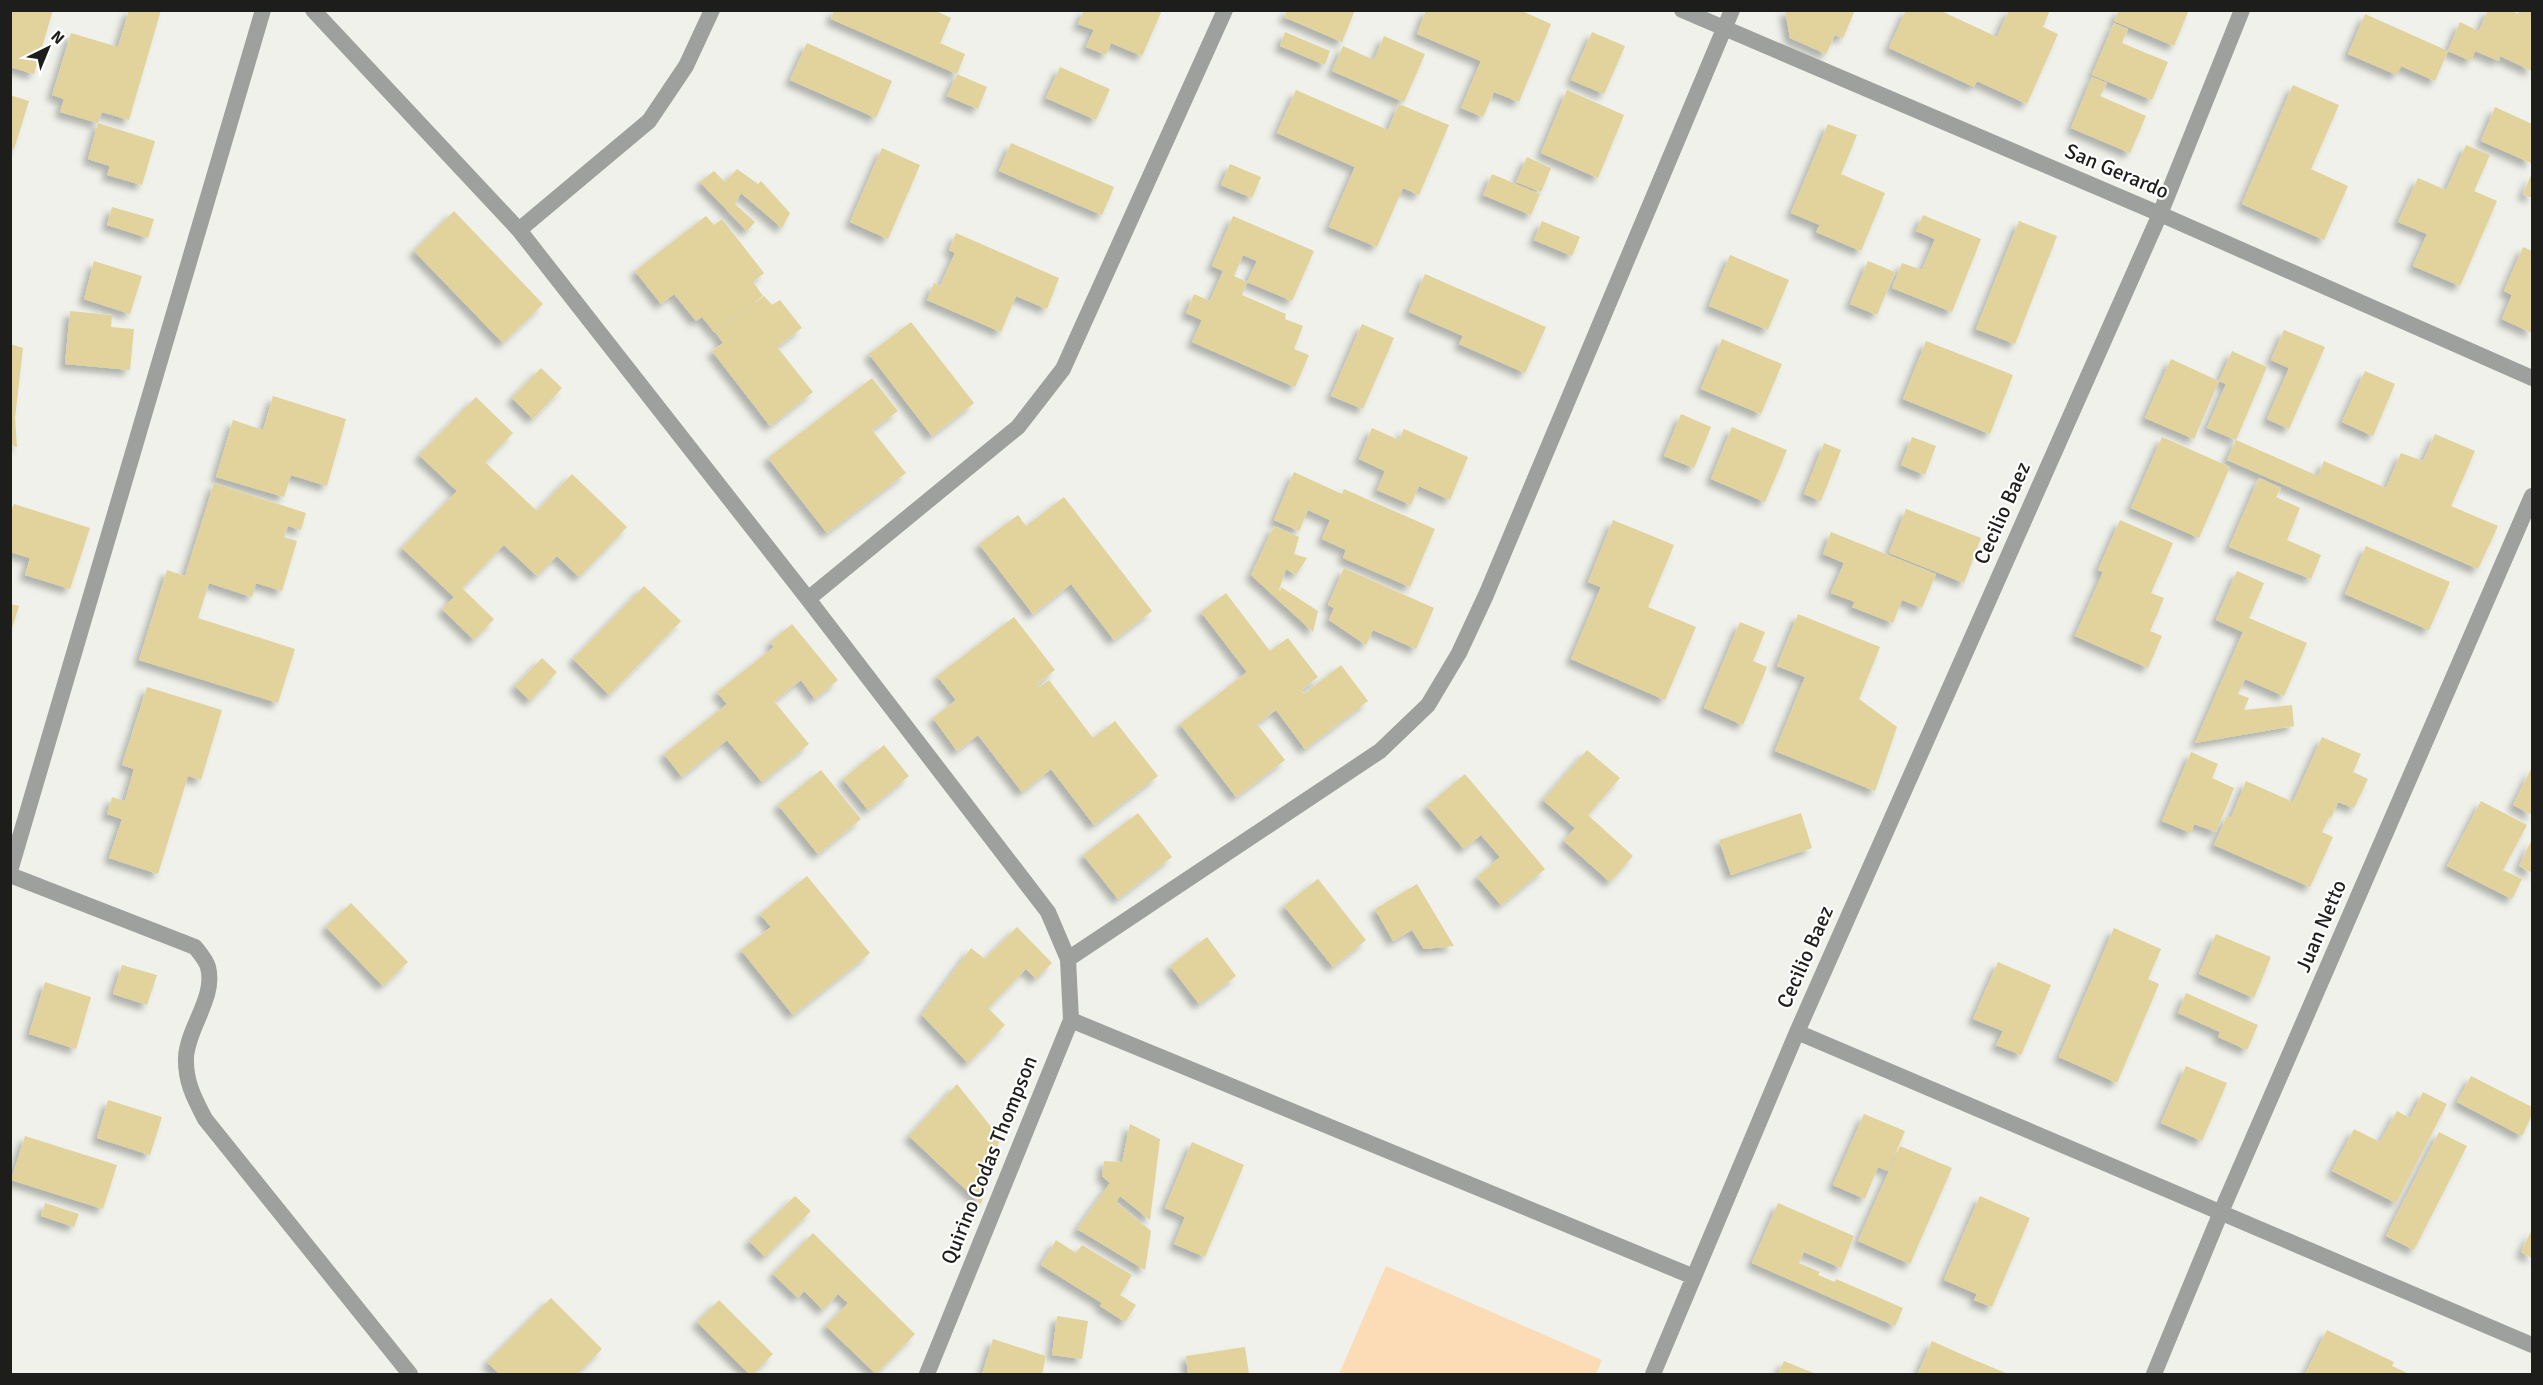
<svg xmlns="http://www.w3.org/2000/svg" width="2543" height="1385" font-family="Signika,sans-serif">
<defs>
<filter id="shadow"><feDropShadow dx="-5.5" dy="5.5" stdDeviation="3" flood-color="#0004"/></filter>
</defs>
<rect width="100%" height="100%" fill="#eff1ea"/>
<path fill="#fcdbb7" d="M1386,1266L1602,1360L1596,1374H1339Z"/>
<path fill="#e2d39c" filter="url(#shadow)" d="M10,10H53L34,74L10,67Z
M129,10H161L129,120L102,112L98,123L155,141L142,185L107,175L110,166L88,159L98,123L60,112L64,99L52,95L71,33L118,47Z
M834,10H934L951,18L940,43L965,54L957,74L831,19Z
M1084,10H1162L1142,56L1111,43L1106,55L1086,47L1094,30L1078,24Z
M1287,10H1355L1342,42L1284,17Z
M1426,10H1520L1551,24L1519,102L1494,92L1483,117L1461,108L1481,61L1417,34Z
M1785,10H1855L1843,38L1835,35L1826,54L1790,38Z
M1906,10H1939L1997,37L2009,10H2050L2043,27L2058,34L2027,104L1977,81L1974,87L1889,48Z
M2119,10H2189L2174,46L2114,21Z
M2488,10H2510L2518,14L2520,10H2532V71L2500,56L2499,61L2475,51L2471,61L2448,51L2460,22L2479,31Z
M2365,14L2448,51L2435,81L2401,66L2397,75L2348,54Z
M2114,23L2128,29L2122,43L2168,62L2152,100L2092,75Z
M1285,32L1330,51L1325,65L1280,46Z
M1592,32L1625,46L1604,94L1571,80Z
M1384,36L1425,54L1404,102L1332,71L1343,46L1374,60Z
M807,43L892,81L876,118L790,80Z
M1060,67L1110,89L1096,120L1046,98Z
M957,74L987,87L978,109L947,96Z
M2092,77L2107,83L2100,96L2146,116L2130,153L2071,128Z
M2293,85L2339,105L2311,169L2348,186L2324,240L2242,204Z
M1296,90L1388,130L1399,104L1449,125L1419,195L1403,188L1377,247L1329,227L1355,167L1277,133Z
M1567,90L1624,115L1598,178L1541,153Z
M10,95L29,101L14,149L10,148Z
M2495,107L2532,124L2531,163L2481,141Z
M1828,124L1857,135L1841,174L1885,193L1861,251L1816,232L1820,225L1791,213Z
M1011,143L1114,187L1102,215L999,171Z
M2466,145L2490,155L2474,191L2497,201L2460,286L2413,266L2427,234L2398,222L2418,178L2446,190Z
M882,148L920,165L888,239L850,222Z
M1527,157L1551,168L1541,192L1516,182Z
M1230,164L1261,177L1252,198L1221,185Z
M737,169L758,184L761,181L790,213L782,228L741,193L735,204L755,222L747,231L700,182L714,171L725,182Z
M2532,173V198L2523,194Z
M1492,174L1540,194L1531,215L1483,195Z
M112,207L154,219L148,238L107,225Z
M454,211L543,304L503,343L414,251Z
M1923,215L1981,239L1952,312L1892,288L1902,263L1922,270L1935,239L1916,231Z
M706,216L714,225L722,219L764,273L753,282L763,296L715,333L702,317L696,321L674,294L661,304L635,271Z
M1233,216L1314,251L1292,301L1247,282L1257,261L1243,255L1234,276L1247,282L1242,295L1286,314L1285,319L1303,326L1294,349L1309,355L1295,387L1192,342L1202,320L1186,313L1194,294L1210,301L1223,271L1212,266Z
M1542,221L1580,237L1572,256L1534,240Z
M2019,221L2057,236L2015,344L1976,329Z
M956,233L1059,278L1047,309L1016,296L1001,332L927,300L934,283L940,286L955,253L949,250Z
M2523,247L2532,251V333L2502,319L2512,295L2504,291Z
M1730,255L1789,280L1768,330L1709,306Z
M94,261L142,276L130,314L84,299Z
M1868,261L1895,272L1877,315L1850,304Z
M1425,274L1546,327L1525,373L1459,344L1463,336L1409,312Z
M764,296L772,305L780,300L802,328L777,347L813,392L770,426L712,351L723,343L716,333Z
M70,311L112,315L111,327L134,329L130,370L65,364Z
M911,322L974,403L932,436L869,354Z
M1362,324L1394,338L1363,409L1331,396Z
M2284,330L2325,347L2289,429L2267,419L2289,368L2271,360Z
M1722,339L1782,364L1761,414L1701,389Z
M1926,341L2013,375L1990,434L1903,399Z
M10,344L23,348L15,418L17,447L10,445Z
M2232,351L2267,367L2236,440L2207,428L2226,384L2219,381Z
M2171,359L2219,381L2194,439L2145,418Z
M541,368L562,388L533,419L512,398Z
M2365,371L2395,384L2373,436L2342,422Z
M872,378L898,411L872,430L906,473L827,533L768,458Z
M273,396L346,419L327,486L291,475L284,497L216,477L233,420L263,430Z
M476,397L513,433L485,462L537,511L572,474L627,527L579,577L557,556L537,576L504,545L462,588L494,619L474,640L442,609L454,597L402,548L457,491L419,455Z
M1681,414L1711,427L1694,468L1664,456Z
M1732,427L1787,450L1765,502L1711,479Z
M1372,428L1399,440L1404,429L1468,457L1450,500L1419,486L1411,505L1377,490L1385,471L1359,459Z
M2435,434L2475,451L2451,506L2498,526L2478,569L2227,460L2236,440L2318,476L2324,461L2386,488L2401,453L2423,461Z
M1912,437L1936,446L1925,475L1901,465Z
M2162,437L2230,467L2199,538L2131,508Z
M1824,443L1841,450L1821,501L1804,494Z
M1294,472L1342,494L1344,489L1435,529L1410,587L1343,558L1346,550L1322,539L1330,520L1308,510L1299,531L1274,520Z
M2259,478L2281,488L2276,497L2300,508L2287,540L2321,555L2311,579L2229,547Z
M214,483L306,513L301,530L288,526L284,537L297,541L282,591L256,583L252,597L209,583L198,618L295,649L278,703L139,660L167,570L185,576Z
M1064,497L1152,611L1114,640L1071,584L1033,614L979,544L1018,515L1026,526Z
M14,504L90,528L70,589L25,575L30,558L10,552V513Z
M1906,509L1981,538L1964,583L1889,553Z
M1613,520L1674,545L1648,607L1696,627L1665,700L1571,659L1601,587L1588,582Z
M2120,520L2173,543L2151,593L2164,598L2150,631L2162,636L2148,668L2075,636L2103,572L2098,570Z
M1274,526L1299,537L1294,554L1307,558L1296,575L1286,569L1279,590L1280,591L1281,587L1318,611L1313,632L1251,575Z
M1831,532L1936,574L1922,608L1902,600L1893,623L1852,607L1855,602L1831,593L1844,563L1823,554Z
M2366,546L2450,582L2429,630L2345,594Z
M1344,568L1434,608L1416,649L1373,630L1366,645L1329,620L1334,608L1328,605Z
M2237,571L2264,583L2249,618L2307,643L2284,696L2245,679L2238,694L2249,698L2244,710L2292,705L2294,726L2195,743L2243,632L2216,620Z
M644,586L681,621L609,695L573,659Z
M1226,593L1270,651L1288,638L1318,677L1301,690L1304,694L1341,665L1368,701L1305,749L1276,710L1257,724L1285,760L1236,797L1180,724L1247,672L1201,612Z
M10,604L19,606L11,631H10Z
M1798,614L1880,647L1859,699L1897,727L1875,791L1775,751L1805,677L1777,666Z
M1014,617L1055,670L1037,684L1039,687L1049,680L1093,738L1115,721L1158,776L1094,825L1051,769L1022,792L978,735L957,751L933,718L956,700L937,676Z
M1740,622L1765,632L1753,661L1767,667L1743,725L1704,708Z
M792,624L838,680L815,699L801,680L774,701L809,744L762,782L727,740L682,777L664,754L727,704L717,692L774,647L770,642Z
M542,658L557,672L530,701L515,686Z
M147,687L222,710L201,780L188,776L158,874L109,858L122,819L107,814L112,797L125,801L134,769L122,765Z
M2322,737L2361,754L2353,772L2368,779L2354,808L2338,802L2331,818L2329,817L2322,832L2333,837L2310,887L2214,845L2227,816L2231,818L2246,781L2293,802Z
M884,745L909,776L868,810L843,779Z
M1587,750L1620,778L1588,815L1633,856L1610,882L1564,841L1575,828L1543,800Z
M2191,752L2218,764L2212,778L2234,788L2216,832L2194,824L2191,833L2162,821Z
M2532,767V815L2513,805Z
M821,770L861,819L818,854L778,805Z
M1465,774L1545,869L1501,905L1477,877L1500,857L1481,835L1464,849L1427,806Z
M2481,801L2527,825L2503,870L2522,879L2512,899L2447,866Z
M1138,813L1172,857L1118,899L1083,855Z
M1801,813L1812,848L1731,875L1719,840Z
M2532,839V873L2519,866Z
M807,876L870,953L793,1015L741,950L771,927L760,914Z
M1318,879L1366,940L1333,967L1284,906Z
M1417,884L1454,946L1424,949L1412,930L1393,941L1375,909Z
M351,903L408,962L383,986L326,927Z
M1017,927L1052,963L1036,979L1026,969L988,1008L1005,1025L968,1063L922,1015L971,948L985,959Z
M2114,928L2161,949L2148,979L2159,984L2117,1083L2059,1057Z
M2216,934L2271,957L2254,998L2199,974Z
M1207,937L1236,976L1199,1004L1170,966Z
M1998,962L2051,985L2021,1055L1996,1045L2003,1031L1973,1019Z
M122,965L157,975L147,1005L113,994Z
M45,982L91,997L76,1049L29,1034Z
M2186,993L2258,1025L2247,1050L2218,1037L2220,1032L2178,1013Z
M2186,1066L2227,1083L2202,1141L2161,1123Z
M2471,1076L2532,1107V1115L2522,1136L2457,1102Z
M957,1084L1000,1138L981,1204L909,1136Z
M2423,1092L2447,1104L2396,1203L2332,1171L2354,1129L2380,1142L2397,1111L2410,1118Z
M108,1100L162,1117L150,1155L97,1138Z
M1864,1114L1905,1131L1888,1171L1878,1167L1865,1199L1833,1185Z
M1130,1124L1160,1139L1150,1220L1120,1196L1116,1202L1151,1231L1145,1270L1077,1229L1110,1183L1102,1176L1104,1161L1122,1162Z
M2439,1132L2467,1146L2414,1250L2386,1236Z
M25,1136L117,1165L103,1209L11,1180Z
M1192,1142L1244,1165L1205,1257L1174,1244L1185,1217L1165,1208Z
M1900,1146L1952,1168L1910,1264L1858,1241Z
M795,1196L811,1211L765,1257L749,1241Z
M1980,1196L2030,1218L1992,1307L1974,1300L1977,1294L1944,1280Z
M45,1203L79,1214L74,1227L41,1216Z
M1778,1203L1854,1236L1841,1268L1804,1252L1799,1263L1820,1272L1818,1275L1835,1282L1836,1279L1903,1308L1895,1326L1752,1263Z
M2532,1229V1258L2521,1252Z
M813,1233L915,1334L876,1374L826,1326L848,1303L838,1294L823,1310L804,1291L798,1298L773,1274Z
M1056,1240L1076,1253L1082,1245L1132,1275L1120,1295L1136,1305L1125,1322L1100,1306L1102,1303L1041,1265Z
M551,1298L602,1349L577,1374H499L487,1362Z
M719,1300L773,1354L753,1374H749L697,1322Z
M1057,1316L1088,1321L1082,1359L1052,1355Z
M2327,1330L2394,1362L2392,1366L2409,1374H2305Z
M993,1339L1046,1356L1042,1374H982Z
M1932,1341L1972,1359L2008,1374H1921L1918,1373Z
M1245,1347L1249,1374H1188L1186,1356Z
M1784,1361L1816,1374H1778Z"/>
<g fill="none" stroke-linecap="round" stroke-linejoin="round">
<path stroke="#9da09d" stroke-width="16" d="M313,10L519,230L808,599L1048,912L1068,959L1071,1020L927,1374
M1682,10L2160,214L2532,378
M519,230L649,121L686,66L712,10
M808,599L1018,427L1063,369L1225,10
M10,871L263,10
M10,875L195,947C199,952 206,960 208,967C216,997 188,1027 186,1057C185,1081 194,1098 205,1119L410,1374
M1068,959L1380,751L1428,705L1459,653L1486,595L1732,10
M1071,1020L1694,1277
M1797,1032L2532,1345
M1653,1374L1797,1032L2160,214L2242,10
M2154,1374L2221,1212L2532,496"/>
</g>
<g text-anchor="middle" stroke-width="4.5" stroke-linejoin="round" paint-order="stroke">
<g font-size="21" fill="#1d1e1b" stroke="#fff">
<text transform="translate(2117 171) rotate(23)" y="7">San Gerardo</text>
<text transform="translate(2002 513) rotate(-66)" y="7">Cecilio Baez</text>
<text transform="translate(2321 926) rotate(-67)" y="7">Juan Netto</text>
<text transform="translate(1805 957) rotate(-66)" y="7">Cecilio Baez</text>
<text transform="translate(989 1160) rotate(-68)" y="7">Quirino Codas Thompson</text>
</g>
</g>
<rect width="2543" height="1385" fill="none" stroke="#1d1e1b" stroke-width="24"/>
<g transform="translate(48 48) rotate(43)" stroke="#ffffff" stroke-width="4.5" paint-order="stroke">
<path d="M0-4.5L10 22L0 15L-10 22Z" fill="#1d1e1b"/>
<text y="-9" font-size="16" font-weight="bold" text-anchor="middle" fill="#1d1e1b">N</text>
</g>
</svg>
